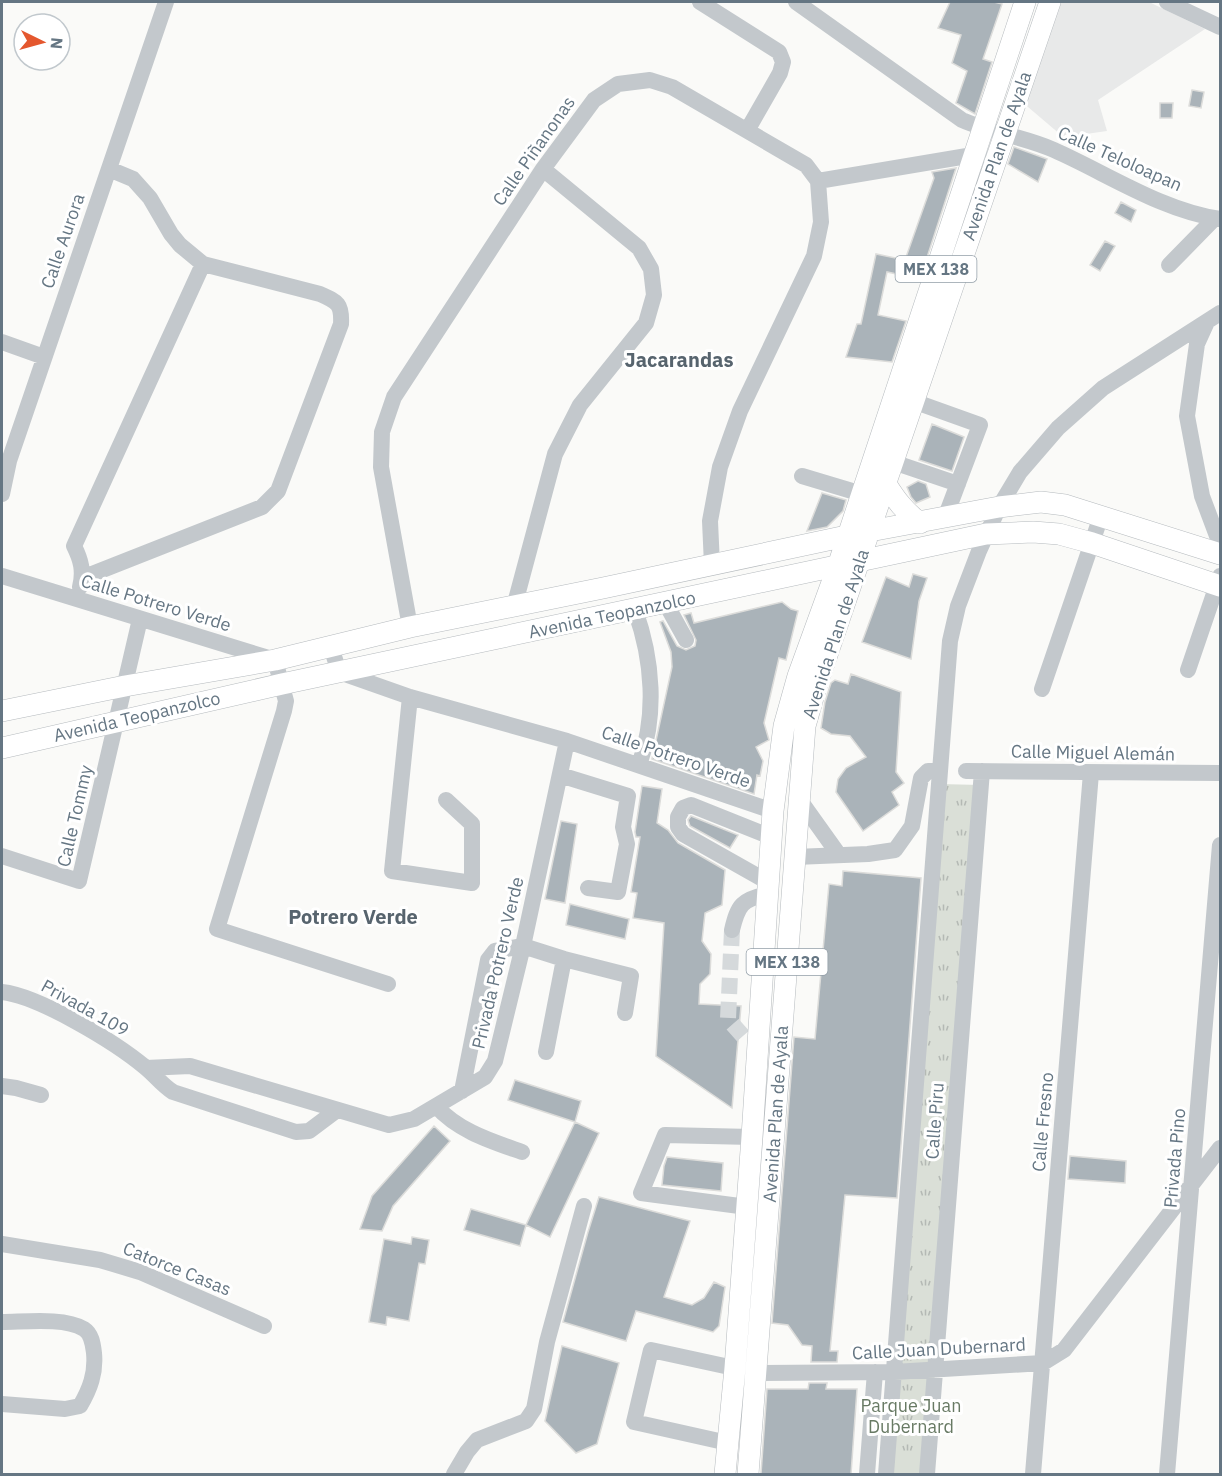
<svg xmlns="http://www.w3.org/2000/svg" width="1222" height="1476" font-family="'IBM Plex Sans',sans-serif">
<defs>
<pattern id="park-tufts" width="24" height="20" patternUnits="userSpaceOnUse" patternTransform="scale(1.5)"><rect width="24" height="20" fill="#dadfd7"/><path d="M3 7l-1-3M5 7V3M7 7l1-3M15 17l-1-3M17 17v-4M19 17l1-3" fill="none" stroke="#b4b9b4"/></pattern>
</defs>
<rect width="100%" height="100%" fill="#fafaf8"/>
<path fill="#e8e9e9" d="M1054,2H1149L1205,29L1098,100L1107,131L1072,136L1068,141L1021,101Z"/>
<path fill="url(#park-tufts)" d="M939,784L981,785L927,1474H886Z"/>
<path fill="#aab3b9" stroke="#dcdcda" stroke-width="1.5" d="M950,2H994L1002,4L983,59L992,62L975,114L956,103L967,71L952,63L961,35L938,28Z
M1192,90L1204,92L1201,108L1189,106Z
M1160,103H1173L1172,118H1160Z
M1014,147L1047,159L1038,182L1008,164Z
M956,168L920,279L887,272L878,315L906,321L892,362L846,357L857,324H861L876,254L905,260L934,178L932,172Z
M1121,202L1136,210L1131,222L1115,213Z
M1105,241L1115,246L1100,271L1090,265Z
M932,424L964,437L952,471L919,460Z
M918,481L926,484L930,497L916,503L911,497L907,487Z
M822,493L846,500L843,511L827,527L807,531Z
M913,574L927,578L919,601L911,659L862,642L886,577L909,587Z
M782,602L791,609L798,611L786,660L779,658L764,723L769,740L756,747L763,761L760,776L757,775L754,794L652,759L672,667L671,652L660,622L663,621L677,646L686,650L695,646L696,640L684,615L691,613L694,623Z
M851,674L901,692L896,772L904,783L892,792L899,805L863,831L836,792L838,779L846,768L866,757L850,736L831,734L821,728L825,702L831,683L835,680L848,684Z
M642,786L662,789L657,823L668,830L678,843L725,870L722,905L705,913L702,941L711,954L710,974L700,984L699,1004L741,1006L732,1108L656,1056L664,923L633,918L637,893L631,892L640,837H636L635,832Z
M691,816L738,835L730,848L690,826L688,820Z
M561,821L577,824L565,903L545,899Z
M843,871L921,878L897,1198L845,1195L830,1351H838L837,1362H811L812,1346L802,1345L788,1325L772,1323L794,1037L815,1039L829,884L842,886Z
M570,904L629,919L625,939L566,925Z
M515,1080L581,1101L575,1122L508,1100Z
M575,1122L599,1133L550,1237L526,1225Z
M434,1126L450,1141L393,1206L382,1231L360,1229L372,1196Z
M1070,1156L1126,1161L1125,1183L1068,1179Z
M667,1157L723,1163L721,1191L662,1185L664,1166Z
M599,1197L690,1221L664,1297L692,1305L704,1298L714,1282L725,1287L719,1326L713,1332L636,1311L626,1341L563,1322L588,1232Z
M471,1209L526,1225L520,1246L464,1230Z
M412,1237L429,1240L425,1264L419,1263L409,1321L387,1317L386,1325L369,1322L384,1239L411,1244Z
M562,1346L619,1363L597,1444L576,1453L545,1421Z
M809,1383H827L826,1389H857L851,1474H761L767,1389H808Z"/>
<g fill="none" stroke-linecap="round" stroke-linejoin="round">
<path stroke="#d5d9db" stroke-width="16" stroke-dasharray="16 8" stroke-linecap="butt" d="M732,930L728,1019L743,1036"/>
<defs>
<path id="major" d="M886,484C896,500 905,512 920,523
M2,711L125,686L275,660L410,627L603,588L870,531L999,507L1041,502L1065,505L1220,554
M2,748L282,684L986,534L1033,532L1059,534L1092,543L1220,586
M725,1474L735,1368L752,1137L773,811L784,726L798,676L838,566L1025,2
M748,1474L805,726L816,687L1050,2"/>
</defs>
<use href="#major" stroke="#b5babe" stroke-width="22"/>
<path stroke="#c3c8cc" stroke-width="16" d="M700,2L779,52L783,62L780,73L748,129
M796,2L962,120C992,133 1025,137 1054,150C1108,174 1161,210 1220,219
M1167,2L1220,27
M818,181L973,155L983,158
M1169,265L1215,218
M1207,322L1197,344L1187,416L1202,496L1220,544
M2,342L44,357
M913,401L980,425L945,518
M893,462L958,484
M802,476L862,494
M2,494L9,461L166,2
M712,565L710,521L720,467L740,411L814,256L821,222L818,181
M2,576L275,660L286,701L284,711L217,929L388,984
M82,578L262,507L278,491L341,324C342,304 338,302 320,294L203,264L180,245L171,234L150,198L133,179L109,169
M80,587C84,571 81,560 74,546L203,264
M666,604L686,640
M514,607L555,454L580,405L646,323L654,295L651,269L639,248L543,169
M635,610C653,660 657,716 639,765
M410,627L381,467L382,432L394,397L543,169L594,100L618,84L650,80L672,87L806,165L818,181
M331,647L339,672L410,697L567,741L773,811
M1188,670L1220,576
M1042,689L1101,516
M410,697L392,871L472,883V824L446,800
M966,771L1220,773
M560,775L628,796L623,827L627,844L618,892L588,888
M799,799L839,855
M2,856L79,881L140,619
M795,857L868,854L895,850L912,826L921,778L928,771H940
M768,882L683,834L678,827V817L683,808L691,805L771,837
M732,930C738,905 742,899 768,894
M2,992C39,996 115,1042 145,1067C156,1076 161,1084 173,1092L296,1132L309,1131L337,1110
M546,1052L564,959
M146,1068L190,1066L389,1125L414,1119L485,1077L495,1061L523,946L567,741
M2,1086L16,1088L41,1095
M462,1091L488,960L495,951L523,946L564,959L631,976L625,1013
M436,1106C458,1131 491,1141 522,1152
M747,1207L641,1193L665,1135L752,1137
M2,1244L100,1260L140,1272L264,1326
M2,1322C24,1322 64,1317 84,1329C92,1334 93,1345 94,1353C96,1373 90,1389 80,1406L65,1409L2,1404
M728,1443L634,1422L651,1350L757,1373L894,1372L1043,1363L1064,1350L1220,1148
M454,1474L467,1452L477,1440L526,1421L534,1409L547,1342L584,1206
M867,1474L875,1372
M886,1474L950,641L958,606L979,551L999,507L1020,472L1058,428L1103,388L1220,313
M927,1474L982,771
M1033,1474L1091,773
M1167,1474L1220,845"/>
<use href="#major" stroke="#fff" stroke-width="21"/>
</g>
<g text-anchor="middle" stroke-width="6" stroke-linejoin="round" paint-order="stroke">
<g fill="#fff" stroke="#939fa8" stroke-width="1.5">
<rect x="895.5" y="256" width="81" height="26" rx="4.5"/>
<rect x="746.5" y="949" width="81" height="26" rx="4.5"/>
</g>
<g font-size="16" font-weight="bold" fill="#657683">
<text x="936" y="275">MEX 138</text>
<text x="787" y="968">MEX 138</text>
</g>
<g font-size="18" fill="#657683" stroke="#fff">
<text transform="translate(534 151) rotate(-55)" y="6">Calle Piñanonas</text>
<text transform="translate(997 156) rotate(-71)" y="6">Avenida Plan de Ayala</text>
<text transform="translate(1120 159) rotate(24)" y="6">Calle Teloloapan</text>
<text transform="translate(63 241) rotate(-71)" y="6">Calle Aurora</text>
<text transform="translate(156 603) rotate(17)" y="6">Calle Potrero Verde</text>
<text transform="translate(612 615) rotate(-12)" y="6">Avenida Teopanzolco</text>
<text transform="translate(836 634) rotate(-72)" y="6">Avenida Plan de Ayala</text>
<text transform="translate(137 717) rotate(-13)" y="6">Avenida Teopanzolco</text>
<text transform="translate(1093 753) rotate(1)" y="6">Calle Miguel Alemán</text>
<text transform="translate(676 757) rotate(19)" y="6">Calle Potrero Verde</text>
<text transform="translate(75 816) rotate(-77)" y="6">Calle Tommy</text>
<text transform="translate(498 963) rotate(-77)" y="6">Privada Potrero Verde</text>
<text transform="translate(85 1008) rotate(29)" y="6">Privada 109</text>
<text transform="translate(776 1114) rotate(-86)" y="6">Avenida Plan de Ayala</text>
<text transform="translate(935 1121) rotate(-86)" y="6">Calle Piru</text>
<text transform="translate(1043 1122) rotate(-85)" y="6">Calle Fresno</text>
<text transform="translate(1175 1158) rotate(-85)" y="6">Privada Pino</text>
<text transform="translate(177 1269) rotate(22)" y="6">Catorce Casas</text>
<text transform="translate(939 1349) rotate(-3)" y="6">Calle Juan Dubernard</text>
</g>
<g font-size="18" fill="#687a64" stroke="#fff">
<text x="911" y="1412">Parque Juan<tspan x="911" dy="21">Dubernard</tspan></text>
</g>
<g font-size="20" font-weight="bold" fill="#57646e" stroke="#fff">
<text x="679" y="367">Jacarandas</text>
<text x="353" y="924">Potrero Verde</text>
</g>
</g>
<rect width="1222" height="1476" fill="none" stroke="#657683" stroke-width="6"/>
<g transform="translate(42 42) rotate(95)"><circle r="28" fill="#ffffff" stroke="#c1c8cd" stroke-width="1.5"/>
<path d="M0-4.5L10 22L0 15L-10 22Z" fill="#e4572e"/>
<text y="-9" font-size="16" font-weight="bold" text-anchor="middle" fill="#657683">N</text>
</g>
</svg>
